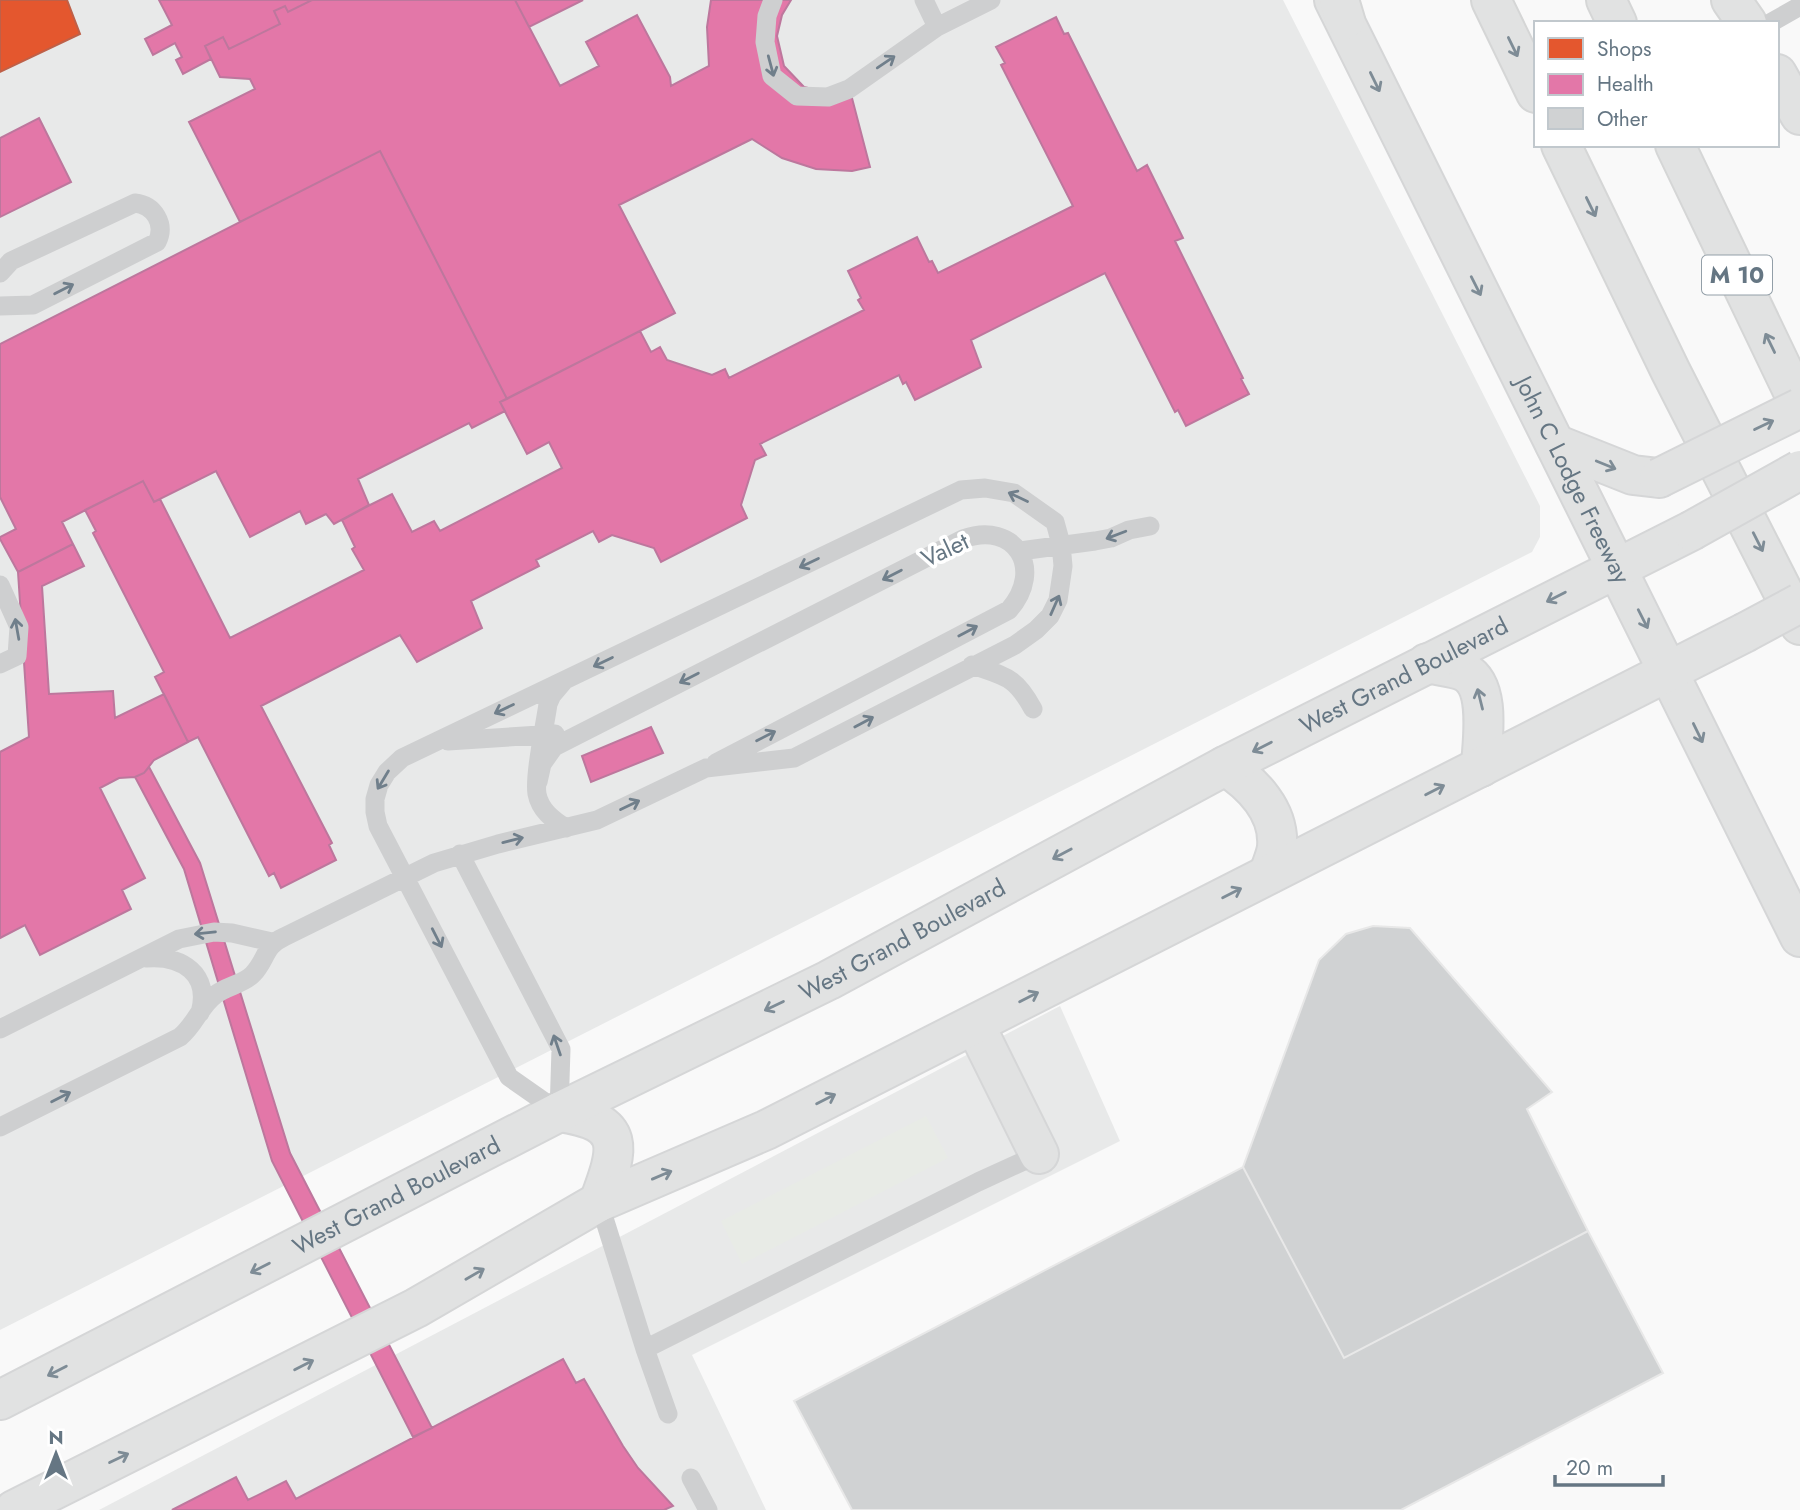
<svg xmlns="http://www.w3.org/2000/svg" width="1800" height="1510" font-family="Jost,sans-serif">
<rect width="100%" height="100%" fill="#f9f9f9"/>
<path fill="#e8e9e9" d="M0,0H1283L1540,506V537L1532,552L0,1330Z
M1060,1006L1120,1141L692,1355L766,1510H99Z"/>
<path fill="#e8ebe6" d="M926,1116L948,1158L742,1264L721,1221Z"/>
<path fill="#e4572e" stroke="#be6048" stroke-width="2" d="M0,0H67L80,34L0,72Z"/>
<path fill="#e377a8" stroke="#bd779d" stroke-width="2" d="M159,0H312L288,12L285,6L274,11L280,24L229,49L223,37L205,46L211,59L183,74L176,60L182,57L175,43L153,55L145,39L172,25Z
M312,0H515L560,86L599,66L586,42L637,15L670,77L671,86L709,66L707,27L711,0H791L782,15L777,36L784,66L804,87L852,98L870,167L852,171L816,169L782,158L752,139L619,205L675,313L507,399L380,151L240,222L189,122L255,89L250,79L220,77L205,46L223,37L229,49L280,24L274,11L285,6L288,12Z
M515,0H583L529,27Z
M1056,17L1064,34L1068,33L1137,171L1147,165L1183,238L1175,241L1243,378L1241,379L1249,394L1186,426L1178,410L1175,412L1105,273L971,340L981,367L915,400L906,382L903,384L899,375L760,444L766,455L755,460L741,505L747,518L661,562L654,548L612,535L599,542L593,531L536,560L539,566L471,601L482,628L417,662L400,635L261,706L332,843L329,845L336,860L281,888L274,873L269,876L198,737L188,742L155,677L164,672L93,533L96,531L85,510L143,481L154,502L160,499L230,638L364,570L352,549L355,547L342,520L368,506L392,494L412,532L434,521L440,531L562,468L549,442L527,454L500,402L640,331L651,352L660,347L667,360L712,375L725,369L729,378L864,310L858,300L861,298L848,271L917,237L929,262L932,261L938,273L1073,206L1001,65L1005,63L996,47Z
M39,118L71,182L0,217V138Z
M380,151L507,399L500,402L505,411L472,428L469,423L358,479L369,505L334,524L326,514L306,524L300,511L250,537L216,471L154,502L143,481L62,522L73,544L18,572L0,539V537L16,529L0,497V344Z
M73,544L84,566L42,586L49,694L113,691L115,718L164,694L188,742L154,760L144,773L135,777L119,778L100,788L145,878L122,890L131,909L40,955L25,925L0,938V752L29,737L18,572Z
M651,727L663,753L591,782L582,756Z
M149,767L200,863L290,1153L432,1428L413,1437L272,1161L184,869L135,777L144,773Z
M563,1359L576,1383L584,1379L623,1446L638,1468L673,1506L664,1510H172L236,1477L248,1500L286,1481L296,1499Z"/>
<path fill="#d0d2d3" stroke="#e8e8e8" stroke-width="2" d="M1373,926L1410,928L1552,1092L1527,1109L1588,1231L1344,1358L1243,1167L1319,960L1346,934Z
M1243,1167L1344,1358L1588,1231L1663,1373L1401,1510H852L794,1401Z"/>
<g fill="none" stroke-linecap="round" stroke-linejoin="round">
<defs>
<g id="secondary">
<path id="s1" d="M1334,0L1800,937"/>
<path d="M1777,74L1800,115"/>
<path d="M1555,444L1633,475L1659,478"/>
<path d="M1427,663C1438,666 1455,667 1465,672C1492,687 1482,741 1481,767"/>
<path d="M1225,766C1252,783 1280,811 1277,847C1276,856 1271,866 1269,874"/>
<path d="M975,1025L1039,1154"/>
<path d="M559,1112C628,1122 619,1148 599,1202"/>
<path id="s2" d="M0,1400L559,1112L829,980L1225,766L1691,531"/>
<path d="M14,1510L416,1308L599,1202L766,1130L1744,633"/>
</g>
<path id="highway" d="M1339,0L1345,20
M1491,0L1536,93
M1606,0L1617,23
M1731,0L1747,23
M1561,145L1671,372L1800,625
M1675,145L1800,406"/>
</defs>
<use href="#secondary" stroke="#d5d6d7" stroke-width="42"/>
<use href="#highway" stroke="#d5d6d6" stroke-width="42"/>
<path stroke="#cecfd0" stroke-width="19" d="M773,0L767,16L765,42L772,76L797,96L828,97L849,89L937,27L991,0
M924,0L937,27
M1770,23L1800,6
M0,273L11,261L135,203C154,205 166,224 157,242L33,305L0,306
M1020,551L1095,541L1111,538L1129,530L1150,526
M0,585L19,627L17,656L0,664
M972,665C1006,677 1015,676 1033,709
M563,682L552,695L548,704C545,725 534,776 537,794C540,810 553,820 566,828
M448,741L555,734
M538,782L542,764L554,747L963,539C1015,520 1045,569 1009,610L716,763
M460,854L561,1049L559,1112
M146,958C182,955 211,974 200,1013
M0,1029L179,939L214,932L232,933L272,942
M0,1127L180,1037C195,1025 200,1006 215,995C226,986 244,984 253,974C267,959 264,946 284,937L434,863L498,844L597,820L706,768L794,758L1015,645L1036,630L1050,616L1058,600L1063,566L1061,544L1055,522L1014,493L985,488L961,490L402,758L387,772L379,785L375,799V812L378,826L509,1077L559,1112
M599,1202L645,1349
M668,1414L645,1349L978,1182L1039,1154
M691,1478L708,1510"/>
<use href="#secondary" stroke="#e1e2e2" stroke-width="38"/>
<use href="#highway" stroke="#e1e2e2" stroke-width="38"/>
<defs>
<path id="secondary-bridge" d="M1659,478L1800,408
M1691,531L1800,470
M1744,633L1800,603"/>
</defs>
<use href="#secondary-bridge" stroke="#d5d6d7" stroke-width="42" stroke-linecap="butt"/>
<use href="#secondary-bridge" stroke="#e1e2e2" stroke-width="38"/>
</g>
<defs><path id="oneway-shaft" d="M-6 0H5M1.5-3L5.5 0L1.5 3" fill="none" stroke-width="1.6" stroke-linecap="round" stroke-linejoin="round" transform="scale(1.75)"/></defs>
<g stroke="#7e8c96">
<use href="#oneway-shaft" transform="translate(1513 47) rotate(64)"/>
<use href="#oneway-shaft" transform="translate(1375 82) rotate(64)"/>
<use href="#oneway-shaft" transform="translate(1591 207) rotate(64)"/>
<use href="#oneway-shaft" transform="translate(1476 286) rotate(63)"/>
<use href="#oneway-shaft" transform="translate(1770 343) rotate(-116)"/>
<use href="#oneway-shaft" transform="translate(1764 425) rotate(-26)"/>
<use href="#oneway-shaft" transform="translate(1606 465) rotate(22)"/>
<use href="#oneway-shaft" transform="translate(1758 542) rotate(63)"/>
<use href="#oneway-shaft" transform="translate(1556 597) rotate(153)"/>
<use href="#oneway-shaft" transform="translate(1643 619) rotate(63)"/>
<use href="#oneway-shaft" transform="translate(1480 699) rotate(-104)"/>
<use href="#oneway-shaft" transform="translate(1698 733) rotate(64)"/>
<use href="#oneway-shaft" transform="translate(1262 747) rotate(153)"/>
<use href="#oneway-shaft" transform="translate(1435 790) rotate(-27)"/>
<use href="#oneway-shaft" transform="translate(1062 854) rotate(152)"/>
<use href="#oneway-shaft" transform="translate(1232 893) rotate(-27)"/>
<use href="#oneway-shaft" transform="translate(1029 997) rotate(-27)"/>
<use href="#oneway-shaft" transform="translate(774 1006) rotate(154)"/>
<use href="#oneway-shaft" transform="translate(826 1099) rotate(-27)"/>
<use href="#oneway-shaft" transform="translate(662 1175) rotate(-23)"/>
<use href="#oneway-shaft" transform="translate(260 1268) rotate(153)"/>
<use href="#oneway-shaft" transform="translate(475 1274) rotate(-30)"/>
<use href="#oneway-shaft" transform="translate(304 1365) rotate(-27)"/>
<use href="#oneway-shaft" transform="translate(57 1371) rotate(153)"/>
<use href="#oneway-shaft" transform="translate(119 1458) rotate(-26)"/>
</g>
<g stroke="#707f8b">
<use href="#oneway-shaft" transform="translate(886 62) rotate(-34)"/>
<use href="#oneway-shaft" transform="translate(771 66) rotate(75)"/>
<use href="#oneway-shaft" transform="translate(64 289) rotate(-27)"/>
<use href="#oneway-shaft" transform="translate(1018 497) rotate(-155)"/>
<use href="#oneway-shaft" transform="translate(1116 535) rotate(159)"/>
<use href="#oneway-shaft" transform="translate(809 563) rotate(154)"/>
<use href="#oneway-shaft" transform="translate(892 575) rotate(153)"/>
<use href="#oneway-shaft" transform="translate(1055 605) rotate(-66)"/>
<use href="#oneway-shaft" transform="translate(17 629) rotate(-100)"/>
<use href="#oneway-shaft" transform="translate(968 631) rotate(-28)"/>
<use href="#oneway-shaft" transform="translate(603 662) rotate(154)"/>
<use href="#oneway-shaft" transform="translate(689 678) rotate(153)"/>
<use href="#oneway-shaft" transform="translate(504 709) rotate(154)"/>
<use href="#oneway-shaft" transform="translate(864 722) rotate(-28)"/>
<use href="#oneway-shaft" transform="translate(766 736) rotate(-27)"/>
<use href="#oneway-shaft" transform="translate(383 780) rotate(121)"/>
<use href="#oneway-shaft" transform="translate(630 805) rotate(-26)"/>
<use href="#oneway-shaft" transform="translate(513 840) rotate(-14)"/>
<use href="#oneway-shaft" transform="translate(205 933) rotate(174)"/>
<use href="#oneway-shaft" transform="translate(437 938) rotate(63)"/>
<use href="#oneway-shaft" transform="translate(557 1045) rotate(-109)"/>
<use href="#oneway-shaft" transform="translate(61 1097) rotate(-27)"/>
</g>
<g text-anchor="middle" stroke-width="7" stroke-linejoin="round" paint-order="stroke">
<rect fill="#fff" stroke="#939fa8" stroke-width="2" x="1702" y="255.5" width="70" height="39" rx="5"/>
<g font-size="23" font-weight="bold" fill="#657683">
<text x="1737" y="283">M 10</text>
</g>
<g font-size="24" fill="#657683" stroke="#fff">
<text dy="8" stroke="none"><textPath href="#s1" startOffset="536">John C Lodge Freeway</textPath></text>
<text transform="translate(945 550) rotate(-25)" y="8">Valet</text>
<text dy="8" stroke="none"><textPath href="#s2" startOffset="1580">West Grand Boulevard</textPath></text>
<text dy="8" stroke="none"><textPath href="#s2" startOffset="1013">West Grand Boulevard</textPath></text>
<text dy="8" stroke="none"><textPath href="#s2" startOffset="446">West Grand Boulevard</textPath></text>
</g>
</g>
<rect x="1534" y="21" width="245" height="126" fill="#ffffff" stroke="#c1c8cd" stroke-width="2"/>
<rect x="1548" y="38" width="35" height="21" fill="#e4572e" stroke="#c1c8cd" stroke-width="2"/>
<text x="1597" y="56" font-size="21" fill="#657683">Shops</text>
<rect x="1548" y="74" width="35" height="21" fill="#e377a8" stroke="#c1c8cd" stroke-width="2"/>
<text x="1597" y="91" font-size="21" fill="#657683">Health</text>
<rect x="1548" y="108" width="35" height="21" fill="#d0d2d3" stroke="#c1c8cd" stroke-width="2"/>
<text x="1597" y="126" font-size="21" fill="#657683">Other</text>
<g transform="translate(56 1454)" stroke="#ffffff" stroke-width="5" paint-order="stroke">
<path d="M0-5L12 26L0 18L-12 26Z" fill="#657683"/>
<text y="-10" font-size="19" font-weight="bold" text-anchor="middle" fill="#657683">N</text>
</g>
<path d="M1555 1475v10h108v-10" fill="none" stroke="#657683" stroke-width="3.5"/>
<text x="1566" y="1475" font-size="21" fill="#657683" stroke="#ffffff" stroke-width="5" paint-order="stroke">20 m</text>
</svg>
